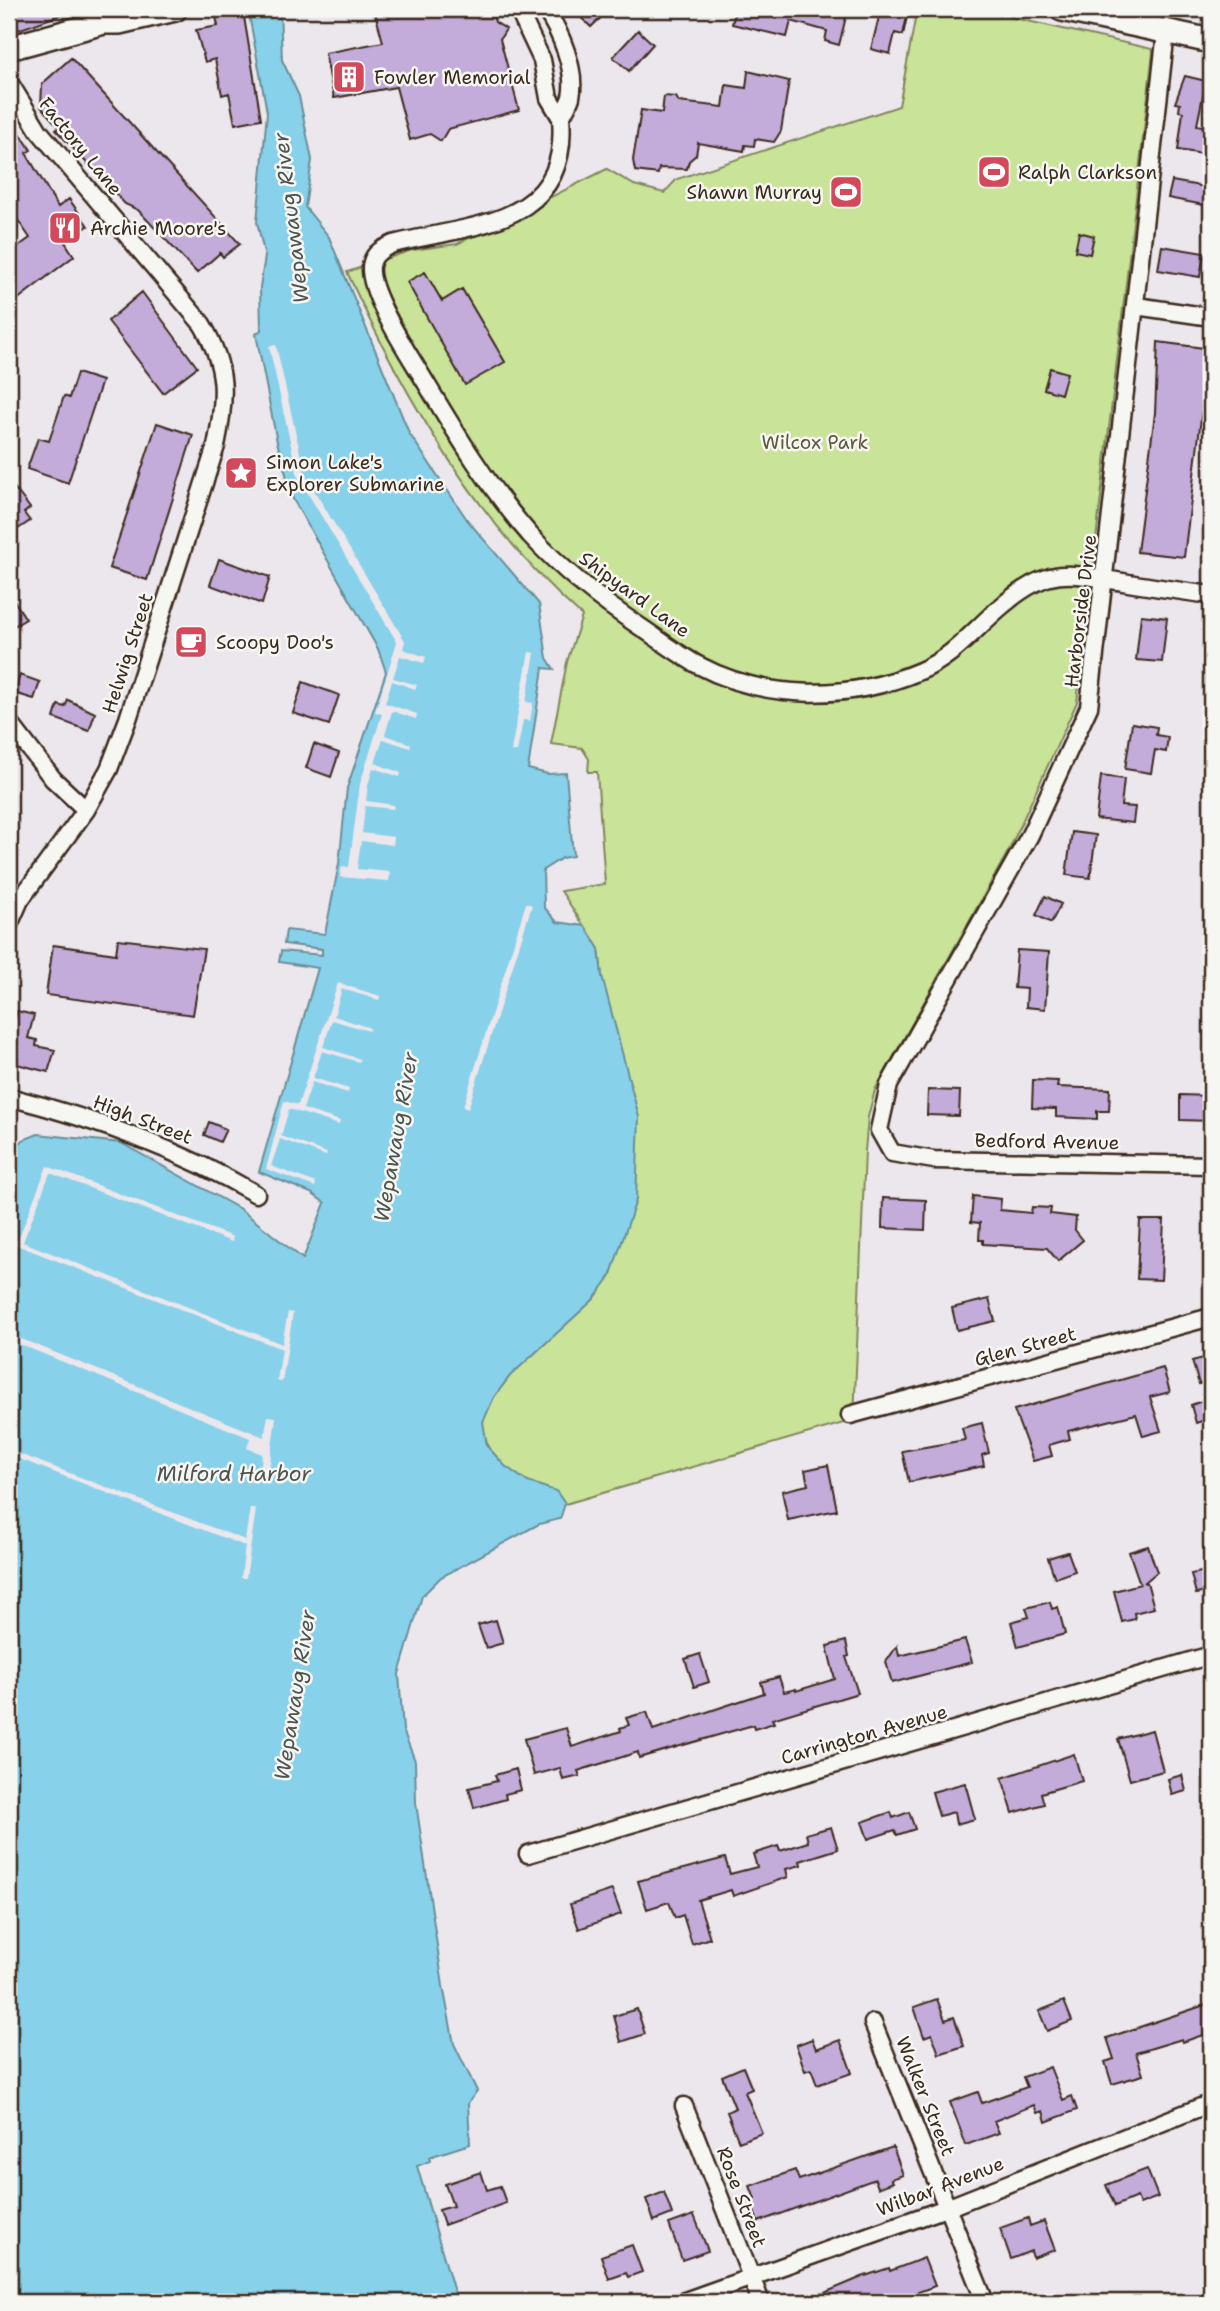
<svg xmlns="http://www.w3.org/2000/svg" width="1220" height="2311" font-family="'Shantell Sans',sans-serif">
<rect width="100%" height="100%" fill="#ece7ed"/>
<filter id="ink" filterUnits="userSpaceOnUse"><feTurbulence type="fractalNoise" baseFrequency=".0143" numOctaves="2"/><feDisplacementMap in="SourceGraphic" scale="14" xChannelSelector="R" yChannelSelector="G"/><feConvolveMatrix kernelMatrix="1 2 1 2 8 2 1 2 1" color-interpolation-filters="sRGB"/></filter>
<g filter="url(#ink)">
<path fill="#c9e399" stroke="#82865c" stroke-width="2" d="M917,9H974L1152,49L1153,52L1077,702L1009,850L875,1090L868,1117L865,1151L854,1420L565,1504C555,1489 546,1489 530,1482C508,1473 481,1449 483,1422C485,1405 500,1389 510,1376L602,976L599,949L561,891L605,884L597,772H588L589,759L582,748L551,744L567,662L582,616C478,524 404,397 347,272L412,250L457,244L607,169L634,185L664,193L677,179L899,106Z"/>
<path fill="#88d1ea" stroke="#698e98" stroke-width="2" d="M248,9H280L282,60L299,96L312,160L305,207L329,237L409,433L468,521L539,604L547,658L554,669L543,668L528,769L548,774L566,773L573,856L562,858L543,870L544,907L557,922L585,926L599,949L602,976L639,1117L636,1200L610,1277L594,1299L510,1376L494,1397L483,1422L487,1446L505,1466L528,1482L556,1491L565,1504L560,1519L539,1524L441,1577L422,1596L399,1674L403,1730L415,1761L416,1803L443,1986L454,2044L477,2091L468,2103L470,2144L429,2157L430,2161L417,2166L457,2302H9V1167L14,1149L23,1140L38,1134L121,1143L240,1209L303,1259L325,1203L311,1193L259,1172L318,968L279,962L281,951L322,955V949L284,944L286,930L325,934L339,864L347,788L386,672L378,649L293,499L277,442L256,334L261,330L260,287L265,257L257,222L267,112Z"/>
<path fill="#ece7ed" d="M276,345L305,475L405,641L403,649L426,657L424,663L400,656L393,678L417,685L415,689L392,681L385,703L417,714L416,719L392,711L385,735L411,744L410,748L383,739L375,763L401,773L400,777L373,768L368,785L366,801L394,805L393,809L365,806L362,833L394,837L393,845L361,841L357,869L390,872L389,881L340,877L342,866L349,867L360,784L382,714L375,712L397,642L298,477L269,346Z
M529,652L535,653L526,702L533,703L530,721L523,720L517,752L511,751Z
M526,903L532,905L468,1109L463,1107Z
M338,983L380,996L379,1000L342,989L334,1016L370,1028L369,1031L332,1020L323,1047L360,1059L359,1062L322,1051L313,1078L349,1089L348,1093L312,1082L303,1109L340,1121L339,1125L289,1109L281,1136L327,1153L326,1156L280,1139L271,1166L316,1183L315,1187L266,1169L284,1101L298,1105Z
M47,1166L233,1237L232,1242L50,1173L23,1242L282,1344L288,1312L293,1313L282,1382L277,1381L282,1349L9,1242V1237L18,1240Z
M9,1334L264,1437L268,1416L276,1417L268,1477L260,1476L262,1454L247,1448L250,1438L9,1340Z
M9,1450L245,1540L250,1508L256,1509L246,1578H241L245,1546L9,1455Z"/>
<path fill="#c3abda" stroke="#3b2a1e" stroke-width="2" d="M9,9H71L72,11L12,32Z
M374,9H491L495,22L506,29L500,39L519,110L448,129L441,141L430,134L410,140L396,87L334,98L325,53L383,42Z
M572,9H610L591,27Z
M736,9H848L839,45L825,41L827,31L791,21L787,37L732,24Z
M881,9L908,12L903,35L895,33L890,54L871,49Z
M243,11L261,119L235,124L229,93L222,95L215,59L205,62L196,30L218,26L216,17Z
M638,30L653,44L629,71L613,57Z
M71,58L240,244L223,257L220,253L197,273L138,210L125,204L56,130L59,127L41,107L42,84Z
M748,71L789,81L781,131L774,142L755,139L754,146L745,145L744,151L698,143L696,155L689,161L687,169L659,168L658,174L635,171L633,160L641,110L662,113L664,96L676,97L679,102L723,107L726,85L746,88Z
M1185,76L1206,81L1197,125L1207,127L1203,154L1178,150L1183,112L1179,111L1180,104L1175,103Z
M9,116L31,150L26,153L58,207L69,199L88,226L65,242L74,256L9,306V253L30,238L9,207Z
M1172,181L1211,188L1209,206L1168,198Z
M1079,232L1094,236L1090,254L1075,251Z
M1162,246L1204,253L1200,277L1158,270Z
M425,272L442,301L462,289L505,362L465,385L407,282Z
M142,292L197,367L163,393L108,321Z
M1158,342L1211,349V377H1206L1184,557L1137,552L1155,413Z
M1050,368L1067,373L1061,394L1044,389Z
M77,373L102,381L68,483L27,469L38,438L49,441L64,396L69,398Z
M157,423L193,435L147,580L109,568Z
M9,481L30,508L24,513L30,521L9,535Z
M219,559L270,577L262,604L210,585Z
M9,593L26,619L9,629Z
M1141,615L1167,618L1162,662L1136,660Z
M20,675L40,682L34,699L14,693Z
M303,682L339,695L329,725L293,713Z
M68,700L95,713L89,731L54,718L58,705L65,707Z
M1132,723L1157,727L1156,735L1168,737L1166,752L1155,750L1151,773L1125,769Z
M314,744L339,753L331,777L306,768Z
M1101,776L1124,779L1121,806L1135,807L1133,823L1096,819Z
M1072,832L1096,835L1090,878L1066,875Z
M1045,896L1061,904L1051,923L1036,915Z
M118,939L204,949L193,1015L46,995L53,945L116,954Z
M1017,950L1049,952L1045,1009L1026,1007L1027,989L1014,988Z
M17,1011L34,1015L28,1038L37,1040L36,1046L55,1050L48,1072L9,1062V1041Z
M1033,1080L1058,1081L1057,1087L1110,1089L1109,1111H1097V1119L1056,1117V1109L1032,1108Z
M928,1090L960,1091L959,1116L927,1115Z
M1180,1095L1211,1096V1121L1180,1120Z
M209,1122L226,1129L220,1142L204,1135Z
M973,1196L1001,1199L1000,1210L1031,1213L1032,1207L1051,1208L1050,1214L1076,1217L1075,1230L1083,1240L1058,1261L1047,1248L983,1244V1240H979L980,1223L971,1222Z
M883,1198L926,1200L925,1230L882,1228Z
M1140,1220H1164L1161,1280L1137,1279Z
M989,1299L995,1321L957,1330L952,1308Z
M1211,1356V1381L1199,1384L1192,1361Z
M1163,1368L1170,1392L1150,1397L1161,1431L1143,1436L1136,1414L1068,1431L1070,1439L1049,1445L1052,1456L1033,1461L1014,1410Z
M1211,1398V1418L1196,1423L1191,1405Z
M982,1423L989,1453L982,1455L984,1466L909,1482L902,1451L965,1440L962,1428Z
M828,1465L837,1510L788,1520L782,1491L808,1485L805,1470Z
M1148,1546L1157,1572L1144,1583L1147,1582L1154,1608L1134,1613L1135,1619L1122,1622L1114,1591L1140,1584L1129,1552Z
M1068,1552L1075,1571L1055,1578L1048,1558Z
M1211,1570V1591L1196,1594L1191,1574Z
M1050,1602L1052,1609L1058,1607L1065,1634L1018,1647L1011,1622L1029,1617L1026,1608Z
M496,1620L503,1643L486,1648L478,1625Z
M965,1640L972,1662L892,1683L886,1662L897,1646L899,1656Z
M846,1641L849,1656L846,1657L858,1693L772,1719L774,1723L754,1729L753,1725L639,1758L638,1752L578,1771L580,1776L563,1780L560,1768L534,1775L524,1739L566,1728L572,1747L621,1731L620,1728L629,1725L626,1718L647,1712L653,1730L764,1693L761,1682L779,1677L784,1692L796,1689V1691L835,1679L827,1646Z
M700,1654L709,1682L694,1687L685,1659Z
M1152,1730L1163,1771L1130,1780L1118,1739Z
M1074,1754L1082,1781L1041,1793L1044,1804L1013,1813L1002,1778Z
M516,1769L521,1790L505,1794L506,1799L474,1808L469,1788L497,1781L495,1775Z
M1182,1775L1186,1791L1172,1795L1168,1779Z
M965,1783L975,1819L956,1824L954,1812L939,1816L932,1792Z
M891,1812L893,1818L909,1812L915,1829L897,1835L895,1830L868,1839L862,1822Z
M831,1827L838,1849L800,1861L801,1865L786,1869L788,1877L733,1896L731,1890L698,1900L710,1938L692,1944L683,1915L675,1918L669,1902L647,1909L638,1881L725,1858L730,1874L757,1867L753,1854L778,1846L780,1851L808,1842L806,1834Z
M612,1890L621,1914L579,1929L570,1904Z
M937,1999L945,2020L954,2017L964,2046L939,2054L932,2034L924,2037L914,2007Z
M1064,2001L1072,2021L1047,2031L1039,2011Z
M1211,2003V2032L1183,2042L1182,2039L1136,2053L1143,2075L1112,2084L1105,2062L1114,2059L1107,2038Z
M637,2009L645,2034L621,2042L614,2016Z
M812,2039L816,2049L840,2040L852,2073L817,2085L811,2069L805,2071L796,2045Z
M743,2067L752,2089L745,2092L762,2133L739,2142L727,2112L735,2108L722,2076Z
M1050,2067L1063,2100L1072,2096L1077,2110L1046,2122L1043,2111L1037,2113L1034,2105L994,2121L999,2133L966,2145L950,2102L978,2092L982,2103L1027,2087L1023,2077Z
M893,2147L903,2175L891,2179L893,2182L878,2188L875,2179L758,2222L750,2201L755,2199L750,2186L795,2170L799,2180Z
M1147,2169L1158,2197L1140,2204L1137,2197L1115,2206L1106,2185Z
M481,2172L487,2190L500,2186L506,2203L444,2225L439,2210L453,2206L445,2184Z
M664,2192L672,2214L654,2221L646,2199Z
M694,2215L708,2251L682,2260L669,2224Z
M1028,2218L1030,2226L1044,2221L1055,2250L1033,2258L1031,2251L1011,2259L1000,2228Z
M632,2245L642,2272L628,2277L626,2273L609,2279L601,2256Z
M924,2258L935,2286L910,2295L913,2302H803L862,2277L889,2268L890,2271Z"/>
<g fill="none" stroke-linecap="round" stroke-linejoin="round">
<defs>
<path id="minor" d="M518,9L542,60L549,98L561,118C564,111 569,104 571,97C577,70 560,31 545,9
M1166,32L1089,707L1030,835L889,1085L879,1130L892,1153L934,1160L1211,1165
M9,82L39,131L202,324C228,368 226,397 216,446L128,719L109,769L86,810L20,900L9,925
M561,118C570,226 473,224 393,244C384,248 375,252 372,262C363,287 412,359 426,383C457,435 490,489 530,535C563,571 601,601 642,628C660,640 678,654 698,665C766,701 849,701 920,671C954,657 975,628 1003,605C1017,593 1032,582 1050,577C1074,571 1099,579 1123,582C1152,587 1182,591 1211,595
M1136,306L1211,317
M9,722L53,779L86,810
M9,1097C96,1119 178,1149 256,1194
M850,1415L1211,1317
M528,1854L1211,1655
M873,2023L985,2302
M684,2106L761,2302
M682,2302L949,2207L1211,2103"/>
<path id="secondary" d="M1062,9L1211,41
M9,48L104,22H119L175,9"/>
</defs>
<use href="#minor" stroke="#3b2a1e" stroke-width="21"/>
<use href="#secondary" stroke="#3b2a1e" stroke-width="28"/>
<use href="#minor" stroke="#f6f6f2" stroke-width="16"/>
<use href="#secondary" stroke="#f6f6f2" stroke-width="23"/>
</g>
</g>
<defs>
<symbol id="building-square" viewBox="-11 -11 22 22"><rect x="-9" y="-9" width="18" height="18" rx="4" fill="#d1495b" stroke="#f6f6f2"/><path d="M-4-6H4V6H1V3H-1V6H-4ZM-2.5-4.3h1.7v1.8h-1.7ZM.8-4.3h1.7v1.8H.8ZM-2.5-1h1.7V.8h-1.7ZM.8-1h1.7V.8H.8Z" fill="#fff"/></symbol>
<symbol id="stadium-square" viewBox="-11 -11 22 22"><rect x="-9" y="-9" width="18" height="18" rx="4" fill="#d1495b" stroke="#f6f6f2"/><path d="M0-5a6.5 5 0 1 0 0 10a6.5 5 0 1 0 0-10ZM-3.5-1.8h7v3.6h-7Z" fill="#fff"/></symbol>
<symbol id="restaurant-square" viewBox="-11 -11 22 22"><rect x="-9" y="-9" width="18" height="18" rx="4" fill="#d1495b" stroke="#f6f6f2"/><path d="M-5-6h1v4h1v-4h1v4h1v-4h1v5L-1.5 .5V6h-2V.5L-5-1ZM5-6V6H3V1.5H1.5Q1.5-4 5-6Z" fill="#fff"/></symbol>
<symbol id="sight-square" viewBox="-11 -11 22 22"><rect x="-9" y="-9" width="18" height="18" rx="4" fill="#d1495b" stroke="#f6f6f2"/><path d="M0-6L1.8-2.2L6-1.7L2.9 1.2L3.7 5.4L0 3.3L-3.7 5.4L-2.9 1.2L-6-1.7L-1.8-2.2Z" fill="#fff"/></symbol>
<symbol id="cafe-square" viewBox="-11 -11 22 22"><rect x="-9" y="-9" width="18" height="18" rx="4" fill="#d1495b" stroke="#f6f6f2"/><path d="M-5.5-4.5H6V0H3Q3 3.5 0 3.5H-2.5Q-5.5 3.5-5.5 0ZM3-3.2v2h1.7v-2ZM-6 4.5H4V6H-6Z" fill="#fff"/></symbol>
</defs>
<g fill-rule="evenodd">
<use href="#building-square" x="330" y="58" width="38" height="38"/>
<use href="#stadium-square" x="975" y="153" width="38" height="38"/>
<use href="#stadium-square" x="827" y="173" width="38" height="38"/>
<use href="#restaurant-square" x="46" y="209" width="38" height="38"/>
<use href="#sight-square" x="222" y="454" width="38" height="38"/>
<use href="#cafe-square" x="172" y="623" width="38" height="38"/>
</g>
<g text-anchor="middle" stroke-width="5" stroke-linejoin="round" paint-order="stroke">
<g font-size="19" fill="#3b2a1e" stroke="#f6f6f2" text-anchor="start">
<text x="374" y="84">Fowler Memorial</text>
<text x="1018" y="179">Ralph Clarkson</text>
<text x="822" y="199" text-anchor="end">Shawn Murray</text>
<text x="90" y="235">Archie Moore's</text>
<text x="266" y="469">Simon Lake's<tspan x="266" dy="22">Explorer Submarine</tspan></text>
<text x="216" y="649">Scoopy Doo's</text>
</g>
<g font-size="19" fill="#3b2a1e" stroke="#f6f6f2">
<text transform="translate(81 146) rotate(51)" y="7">Factory Lane</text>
<text transform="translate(635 594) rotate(36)" y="7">Shipyard Lane</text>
<text transform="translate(1080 611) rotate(-83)" y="7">Harborside Drive</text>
<text transform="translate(127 653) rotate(-72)" y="7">Helwig Street</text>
<text transform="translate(143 1119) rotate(21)" y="7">High Street</text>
<text transform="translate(1047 1141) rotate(1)" y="7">Bedford Avenue</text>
<text transform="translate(1025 1346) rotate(-15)" y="7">Glen Street</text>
<text transform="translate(864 1734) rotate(-16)" y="7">Carrington Avenue</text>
<text transform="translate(926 2096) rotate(68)" y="7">Walker Street</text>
<text transform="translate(940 2186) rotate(-21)" y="7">Wilbar Avenue</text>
<text transform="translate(742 2197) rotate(69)" y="7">Rose Street</text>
</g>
<g font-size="19" fill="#5e583d" stroke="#f6f6f2">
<text x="815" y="449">Wilcox Park</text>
</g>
<g font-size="21" font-style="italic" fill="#4e5451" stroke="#f6f6f2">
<text transform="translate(291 218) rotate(-97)" y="7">Wepawaug River</text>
<text transform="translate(396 1137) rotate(-80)" y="7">Wepawaug River</text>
<text x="234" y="1481">Milford Harbor</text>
<text transform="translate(295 1695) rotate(-81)" y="7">Wepawaug River</text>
</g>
</g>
<rect width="1220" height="2311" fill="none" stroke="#f6f6f2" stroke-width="35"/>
<rect x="18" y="18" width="1185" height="2276" fill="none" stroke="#3b2a1e" stroke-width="2.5" filter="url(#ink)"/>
</svg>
